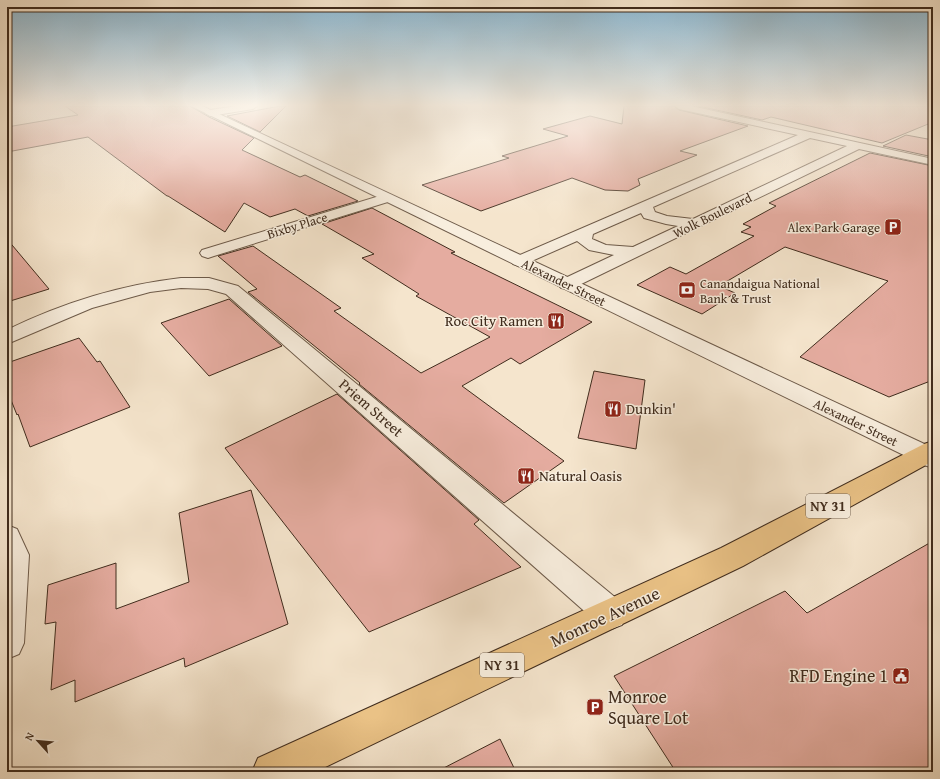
<svg xmlns="http://www.w3.org/2000/svg" width="940" height="779" font-family="'Gentium Book Plus',serif">
<rect width="100%" height="100%" fill="#f5e5cd"/>
<filter id="stains"><feTurbulence type="fractalNoise" baseFrequency=".005" numOctaves="4"/><feColorMatrix values="0 0 0 0 .2 0 0 0 0 .09 0 0 0 0 .02 0 0 0 .5 -.17"/></filter>
<radialGradient id="worn" r=".72"><stop offset=".6" stop-color="#630" stop-opacity="0"/><stop offset="1" stop-color="#630" stop-opacity=".3"/></radialGradient>
<path fill="#e5aca0" stroke="#402c1d" d="M65,106H190L209,117L254,138L242,150L300,177L305,175L358,201L308,216L295,209L270,217L244,203L225,232L168,196H167L88,137L7,152V127L78,115Z
M280,106H286L260,132L227,116Z
M624,106H674L679,110L748,126L680,151L697,155L638,179L640,185L628,191L605,190L572,178L481,211L422,185L509,158L502,156L568,136L543,129L590,116L622,124Z
M698,106H933V122L882,143L771,117L762,120Z
M906,135L933,140V157L883,146Z
M870,153L933,166V380L889,397L800,357L888,281L785,247L719,286L735,293L702,314L637,285L670,267L686,274L754,236L741,232L751,227L743,224L776,206L769,203Z
M372,208L455,252L451,253L592,322L520,364L511,358L462,386L564,461L504,503L359,384L360,383L248,292L257,289L218,256L253,246L341,308L334,311L421,373L490,337L416,296L419,294L362,258L374,254L322,224Z
M7,239L49,289L7,302Z
M229,299L282,346L209,376L161,323Z
M79,338L97,362L100,361L130,407L30,447L18,414L17,415L7,390V363Z
M594,371L645,380L636,449L578,438Z
M337,394L479,520L474,524L521,567L369,632L225,448Z
M251,490L288,624L185,667L184,658L75,702V680L51,690L56,622L45,624L48,585L116,563V609L189,582L179,513Z
M933,541V772H676L614,676L785,591L807,613Z
M500,739L516,772H436Z"/>
<g fill="none" stroke-linecap="round" stroke-linejoin="round">
<defs>
<path id="minor" d="M237,106H257L253,109L210,116L205,113L210,110Z
M675,106H691L933,159V165L859,149L573,288L567,289L561,288L558,284L561,280L614,255L589,250L577,241L525,264L519,266L513,264L511,261L513,258L798,135L679,109ZM810,138L847,146L693,219L667,216L655,212L653,207ZM641,213L644,218L666,224L678,226L633,247L606,245L592,239L593,234Z
M386,194L391,195L393,198L391,201L214,256L208,258L202,256L200,253L202,250Z
M181,278H209L238,286L622,603L627,614L622,625L611,629L600,625L226,294L208,289L181,288L150,292L92,308L7,344V330C62,303 120,285 181,278Z
M7,525L17,529L29,555L24,643L19,654L7,659Z"/>
<path id="tertiary" d="M191,106H202L933,448V468L924,465Z"/>
<path id="primary" d="M933,441V461L743,566L315,772H252L258,758L721,548L924,444Z"/>
</defs>
<use href="#minor" stroke="#6d5a49" stroke-width="2"/>
<use href="#tertiary" stroke="#6d5a49" stroke-width="2"/>
<use href="#primary" stroke="#402c1d" stroke-width="2"/>
<use href="#minor" fill="#f8eede" fill-rule="evenodd"/>
<use href="#tertiary" fill="#f8eede" fill-rule="evenodd"/>
<use href="#primary" fill="#eac286" fill-rule="evenodd"/>
</g>
<linearGradient id="sky" x2="0" y2="1"><stop stop-color="#89b8d4"/><stop offset="0.49" stop-color="#faf3e8"/><stop offset="1" stop-color="#faf3e8" stop-opacity="0"/></linearGradient>
<rect width="940" height="215" fill="url(#sky)"/>
<defs>
<symbol id="parking-square" viewBox="-11 -11 22 22"><rect x="-9" y="-9" width="18" height="18" rx="4" fill="#8f2418" stroke="#f8eede"/><path d="M-3.5-5.5H1a3.5 3.5 0 0 1 0 7H-1V5.5H-3.5ZM-1-3.4V-.6H.8a1.4 1.4 0 0 0 0-2.8Z" fill="#fff"/></symbol>
<symbol id="bank-square" viewBox="-11 -11 22 22"><rect x="-9" y="-9" width="18" height="18" rx="4" fill="#8f2418" stroke="#f8eede"/><path d="M-6-4H6V4H-6ZM0-2.3a2.3 2.3 0 1 0 0 4.6a2.3 2.3 0 1 0 0-4.6Z" fill="#fff"/></symbol>
<symbol id="restaurant-square" viewBox="-11 -11 22 22"><rect x="-9" y="-9" width="18" height="18" rx="4" fill="#8f2418" stroke="#f8eede"/><path d="M-5-6h1v4h1v-4h1v4h1v-4h1v5L-1.5 .5V6h-2V.5L-5-1ZM5-6V6H3V1.5H1.5Q1.5-4 5-6Z" fill="#fff"/></symbol>
<symbol id="civic-square" viewBox="-11 -11 22 22"><rect x="-9" y="-9" width="18" height="18" rx="4" fill="#8f2418" stroke="#f8eede"/><path d="M-.6-6.5H3V-4.5H.6V-3L4-1V1h2V6H-6V1h2V-1L-.6-3ZM-1.2 2.5V6h2.4V2.5Z" fill="#fff"/></symbol>
</defs>
<g fill-rule="evenodd">
<use href="#parking-square" x="883" y="217" width="20" height="20"/>
<use href="#bank-square" x="677" y="280" width="20" height="20"/>
<use href="#restaurant-square" x="546" y="311" width="20" height="20"/>
<use href="#restaurant-square" x="603" y="399" width="20" height="20"/>
<use href="#restaurant-square" x="516" y="466" width="20" height="20"/>
<use href="#civic-square" x="891" y="666" width="20" height="20"/>
<use href="#parking-square" x="585" y="697" width="20" height="20"/>
</g>
<g text-anchor="middle" stroke-width="3" stroke-linejoin="round" paint-order="stroke">
<g font-size="13" fill="#402c1d" stroke="#f8eede">
<text transform="translate(712 215) rotate(-26)" y="5">Wolk Boulevard</text>
<text transform="translate(297 225) rotate(-17)" y="5">Bixby Place</text>
<text transform="translate(564 282) rotate(26)" y="5">Alexander Street</text>
<text transform="translate(856 422) rotate(26)" y="5">Alexander Street</text>
</g>
<g font-size="13" fill="#402c1d" stroke="#f8eede" text-anchor="end">
<text x="880" y="232">Alex Park Garage</text>
<text x="700" y="288" text-anchor="start">Canandaigua National<tspan x="700" dy="15">Bank &amp; Trust</tspan></text>
</g>
<g fill="#f8eede" stroke="#776657" stroke-width="1">
<rect x="806" y="494" width="44" height="24" rx="3"/>
<rect x="480" y="653" width="44" height="24" rx="3"/>
</g>
<g font-size="14" font-weight="bold" fill="#402c1d">
<text x="828" y="511">NY 31</text>
<text x="502" y="670">NY 31</text>
</g>
<g font-size="15" fill="#402c1d" stroke="#f8eede" text-anchor="start">
<text x="543" y="326" text-anchor="end">Roc City Ramen</text>
<text x="626" y="414">Dunkin'</text>
<text x="539" y="481">Natural Oasis</text>
</g>
<g font-size="15" fill="#402c1d" stroke="#f8eede">
<text transform="translate(371 408) rotate(41)" y="5">Priem Street</text>
</g>
<g font-size="18" fill="#402c1d" stroke="#f8eede">
<text transform="translate(605 617) rotate(-25)" y="6">Monroe Avenue</text>
</g>
<g font-size="18" fill="#402c1d" stroke="#f8eede" text-anchor="end">
<text x="888" y="682">RFD Engine 1</text>
<text x="608" y="703" text-anchor="start">Monroe<tspan x="608" dy="21">Square Lot</tspan></text>
</g>
</g>
<rect width="940" height="779" fill="none" stroke="#f5e5cd" stroke-width="24"/>
<rect x="8" y="8" width="924" height="763" fill="none" stroke="#402c1d" stroke-width="2"/>
<rect x="12" y="12" width="916" height="755" fill="none" stroke="#402c1d"/>
<g transform="translate(38 741) rotate(297)" stroke="#f8eede" stroke-width="3" paint-order="stroke">
<path d="M0-3L7 15L0 10L-7 15Z" fill="#402c1d"/>
<text y="-6" font-size="11" font-weight="bold" text-anchor="middle" fill="#402c1d">N</text>
</g>
<rect width="100%" height="100%" filter="url(#stains)"/>
<rect width="100%" height="100%" fill="url(#worn)"/>
</svg>
